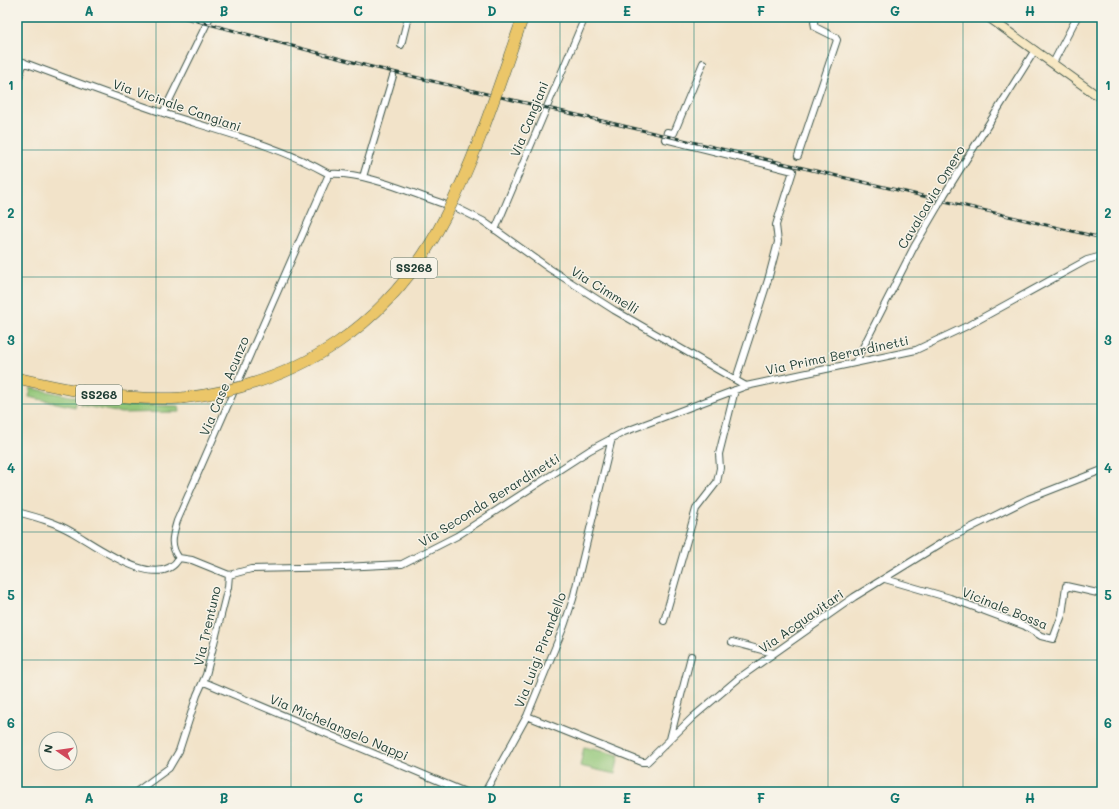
<svg xmlns="http://www.w3.org/2000/svg" width="1119" height="809" font-family="Mali,sans-serif">
<rect width="100%" height="100%" fill="#f7f3e8"/>
<filter id="ink" filterUnits="userSpaceOnUse"><feTurbulence type="fractalNoise" baseFrequency=".025" numOctaves="2"/><feDisplacementMap in="SourceGraphic" scale="8" xChannelSelector="R" yChannelSelector="G"/><feConvolveMatrix kernelMatrix="1 2 1 2 8 2 1 2 1" color-interpolation-filters="sRGB"/></filter>
<filter id="wash" filterUnits="userSpaceOnUse"><feTurbulence type="fractalNoise" baseFrequency=".012" numOctaves="4" result="noise"/><feDisplacementMap in="SourceGraphic" scale="16" xChannelSelector="R" yChannelSelector="G"/><feGaussianBlur stdDeviation="0.9" result="paint"/><feColorMatrix in="noise" values="0 0 0 0 0 0 0 0 0 0 0 0 0 0 0 0 0 1.4 0 .05"/><feComposite in="paint" operator="in"/></filter>
<g filter="url(#wash)">
<rect width="100%" height="100%" fill="#f2e3c9"/>
<path fill="#93c678" stroke="#598256" d="M31,388C81,399 128,406 179,406L180,412L121,413L80,405L82,401L77,400L75,407L29,397Z
M584,747L619,755L615,774L580,766Z"/>
</g>
<g filter="url(#ink)">
<g fill="none" stroke-linecap="round" stroke-linejoin="round">
<defs>
<path id="street" d="M401,45L408,17
M17,60C67,79 118,98 169,115C223,132 279,146 329,174
M703,63L674,133L667,132L665,139L793,171L776,225L778,242L768,280L736,379
M1053,63L1077,17
M17,83L24,62
M163,113L210,17
M798,156L837,40L835,37L815,27L814,22L815,17
M329,174C363,171 411,193 444,204
M363,177L393,76
M944,195L1035,50
M457,208L483,221L550,269L614,310L746,386
M495,230L585,17
M856,361L914,247L938,206
M17,512C36,517 55,522 72,532C94,544 159,594 179,558
M229,575L251,569L344,567L402,564L457,536L590,450L624,432L746,386L916,350L969,325L1087,260L1102,256
M229,575L192,560L179,558C169,545 173,535 177,521L329,174
M885,579L950,598L1025,626L1041,636L1053,639L1062,615L1066,586L1102,594
M664,621L696,509L717,482L720,468L719,454L735,390
M732,642L773,653
M204,682L465,792
M527,716L642,762H647L693,717L739,678L854,597L948,539L1028,499L1102,470
M670,739L691,656
M136,792L169,768L179,751L197,695L206,675L228,587L229,575
M485,792L527,716L564,626L573,599L612,438"/>
<path id="secondary" d="M988,17L1102,99"/>
<path id="highway" d="M17,378C72,391 125,401 182,398"/>
</defs>
<use href="#street" stroke="#3f564a" stroke-width="8"/>
<use href="#secondary" stroke="#3f564a" stroke-width="10"/>
<use href="#highway" stroke="#3f564a" stroke-width="12"/>
<use href="#street" stroke="#fff" stroke-width="6"/>
<use href="#secondary" stroke="#f7e8c3" stroke-width="8"/>
<use href="#highway" stroke="#ebc669" stroke-width="11"/>
<defs>
<path id="rail" d="M182,17L368,66L1102,238"/>
</defs>
<use href="#rail" stroke="#1f3d34" stroke-width="3"/>
<use href="#rail" stroke="#f7f3e8" stroke-width="1.5" stroke-dasharray="4.5" stroke-linecap="butt"/>
<defs>
<path id="street-bridge" d="M938,206L944,195"/>
<path id="highway-bridge" d="M182,398C300,385 392,323 445,217C478,153 499,84 523,17"/>
</defs>
<use href="#street-bridge" stroke="#3f564a" stroke-width="8" stroke-linecap="butt"/>
<use href="#highway-bridge" stroke="#3f564a" stroke-width="12" stroke-linecap="butt"/>
<use href="#street-bridge" stroke="#fff" stroke-width="6"/>
<use href="#highway-bridge" stroke="#ebc669" stroke-width="11"/>
</g>
</g>
<path fill="none" stroke="#0f766e" stroke-width="1" stroke-opacity="0.55" d="M156,17V792M291,17V792M425,17V792M560,17V792M694,17V792M828,17V792M963,17V792M17,150H1102M17,277H1102M17,404H1102M17,532H1102M17,660H1102"/>
<g text-anchor="middle" stroke-width="3" stroke-linejoin="round" paint-order="stroke">
<g fill="#f7f3e8" stroke="#60746a" stroke-width="1">
<rect x="391" y="258" width="46" height="20" rx="3"/>
<rect x="76" y="385" width="46" height="20" rx="3"/>
</g>
<g font-size="12" font-weight="bold" fill="#1f3d34">
<text x="414" y="272">SS268</text>
<text x="99" y="399">SS268</text>
</g>
<g font-size="13" fill="#1f3d34" stroke="#f7f3e8">
<text transform="translate(177 105) rotate(19)" y="5">Via Vicinale Cangiani</text>
<text transform="translate(529 119) rotate(-68)" y="5">Via Cangiani</text>
<text transform="translate(931 197) rotate(-59)" y="5">Cavalcavia Omero</text>
<text transform="translate(605 290) rotate(32)" y="5">Via Cimmelli</text>
<text transform="translate(837 355) rotate(-12)" y="5">Via Prima Berardinetti</text>
<text transform="translate(224 386) rotate(-67)" y="5">Via Case Acunzo</text>
<text transform="translate(489 500) rotate(-32)" y="5">Via Seconda Berardinetti</text>
<text transform="translate(1005 608) rotate(22)" y="5">Vicinale Bossa</text>
<text transform="translate(801 621) rotate(-35)" y="5">Via Acquavitari</text>
<text transform="translate(207 626) rotate(-77)" y="5">Via Trentuno</text>
<text transform="translate(540 650) rotate(-69)" y="5">Via Luigi Pirandello</text>
<text transform="translate(339 727) rotate(23)" y="5">Via Michelangelo Nappi</text>
</g>
</g>
<rect width="1119" height="809" fill="none" stroke="#f7f3e8" stroke-width="44"/>
<g transform="translate(58 751) rotate(283)"><circle r="19" fill="#f7f3e8" stroke="#a1aaa0"/>
<path d="M0-3L7 15L0 10L-7 15Z" fill="#d1495b"/>
<text y="-6" font-size="11" font-weight="bold" text-anchor="middle" fill="#1f3d34">N</text>
</g>
<rect x="22" y="22" width="1075" height="765" fill="none" stroke="#0f766e" stroke-width="1.5"/>
<g font-size="13" text-anchor="middle" font-weight="bold" fill="#0f766e">
<text x="89" y="16">A</text>
<text x="224" y="16">B</text>
<text x="358" y="16">C</text>
<text x="492" y="16">D</text>
<text x="627" y="16">E</text>
<text x="761" y="16">F</text>
<text x="895" y="16">G</text>
<text x="1030" y="16">H</text>
<text x="11" y="90">1</text>
<text x="1108" y="90">1</text>
<text x="11" y="218">2</text>
<text x="1108" y="218">2</text>
<text x="11" y="345">3</text>
<text x="1108" y="345">3</text>
<text x="11" y="473">4</text>
<text x="1108" y="473">4</text>
<text x="11" y="600">5</text>
<text x="1108" y="600">5</text>
<text x="11" y="728">6</text>
<text x="1108" y="728">6</text>
<text x="89" y="803">A</text>
<text x="224" y="803">B</text>
<text x="358" y="803">C</text>
<text x="492" y="803">D</text>
<text x="627" y="803">E</text>
<text x="761" y="803">F</text>
<text x="895" y="803">G</text>
<text x="1030" y="803">H</text>
</g>
</svg>
